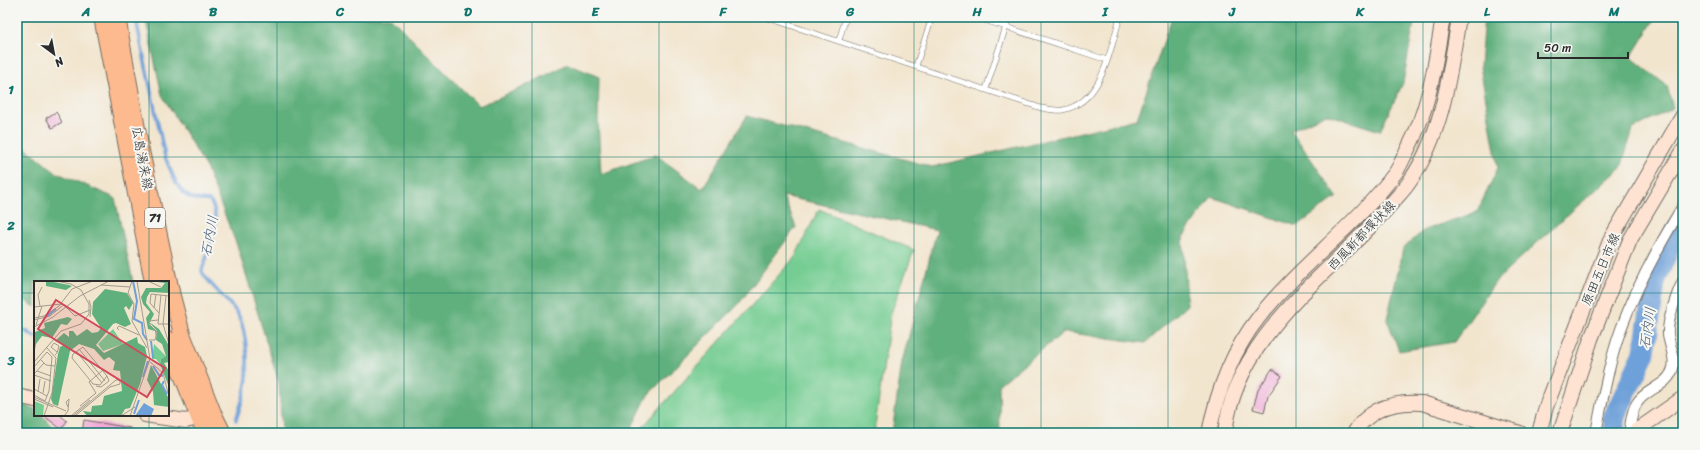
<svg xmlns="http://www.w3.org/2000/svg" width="1700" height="450" font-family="Sriracha,'Klee One',sans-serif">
<rect width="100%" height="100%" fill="#f6f6f2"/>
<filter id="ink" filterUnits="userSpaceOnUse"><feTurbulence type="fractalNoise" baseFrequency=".025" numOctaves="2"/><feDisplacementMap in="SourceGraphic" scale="8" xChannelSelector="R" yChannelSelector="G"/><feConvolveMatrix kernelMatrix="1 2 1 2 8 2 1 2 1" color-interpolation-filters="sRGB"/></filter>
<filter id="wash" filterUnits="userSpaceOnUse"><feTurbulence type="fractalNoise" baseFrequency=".012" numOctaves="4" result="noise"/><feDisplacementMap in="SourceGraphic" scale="16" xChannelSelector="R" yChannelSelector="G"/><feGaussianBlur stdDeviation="0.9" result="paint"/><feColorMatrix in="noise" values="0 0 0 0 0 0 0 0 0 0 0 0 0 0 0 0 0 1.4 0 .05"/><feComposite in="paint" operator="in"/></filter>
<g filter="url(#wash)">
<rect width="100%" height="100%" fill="#f2e5ce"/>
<path fill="#76cd93" stroke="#507c5f" d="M819,209L914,250L891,313L874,433H643L640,430L795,257Z"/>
<path fill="#60b07d" stroke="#466e54" d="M145,17H390L479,106L519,89L568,64L599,77L598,122L601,174L656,155L702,189L747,116L932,167L1137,119L1172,17H1415L1403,83L1380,131L1326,114L1291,130L1337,197L1297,226L1212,197L1183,237L1187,305L1145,343L1064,332L999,384L1000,433H892L902,362L937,230L783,196L796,227L738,305L648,395L629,433H282L279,383L238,248L206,167L162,95Z
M1484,17H1656L1631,57L1667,86L1673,108L1633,129L1621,168L1565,217L1496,281L1454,342L1399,351L1387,319L1403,249L1424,230L1477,212L1498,168L1480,66Z
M17,141L55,172L115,198L133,282H35V307L17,295Z
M17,403L35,409V415H42L57,433H17Z"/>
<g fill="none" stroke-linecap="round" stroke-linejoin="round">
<path stroke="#6ea0d9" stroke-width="3.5" d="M136,17L138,29L165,157C170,168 176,187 185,194C191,200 202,200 210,201C222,217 210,242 206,259C205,263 202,268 202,271C202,277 230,303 235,310C246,324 248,358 247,375C247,390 240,406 236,420
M17,329L26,331L35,337"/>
<path stroke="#6ea0d9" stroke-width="22" d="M1615,433L1614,417L1644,354L1655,280L1673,237L1683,223"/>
</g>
<g id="blocks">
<path fill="#f0aad5" d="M56,112L62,122L52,128L46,118Z
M1272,369L1282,376L1268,396L1264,412L1253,409L1258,390Z
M43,415H60L67,421L61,429Z
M84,420L130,428L129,433H82Z"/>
</g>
</g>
<g filter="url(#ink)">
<use href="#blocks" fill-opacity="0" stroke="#716c64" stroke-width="1"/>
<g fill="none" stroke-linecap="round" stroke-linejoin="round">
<defs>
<path id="lane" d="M765,17L1041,108C1048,109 1057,111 1063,110C1103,102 1110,50 1120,17
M975,17L1107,60
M839,40L846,17
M916,66L932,17
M986,89L1009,17"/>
<path id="street" d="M1596,433C1603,398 1609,362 1621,329C1637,285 1659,245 1683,206
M1629,433C1631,424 1631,411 1637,403C1646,388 1668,387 1673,368C1676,357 1669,345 1668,334C1667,321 1677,293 1683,281"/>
<path id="secondary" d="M17,396L35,400
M145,415L186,421L209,415
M1209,433C1217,392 1232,351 1259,317C1300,265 1356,226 1396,172C1400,166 1403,158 1407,151C1430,107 1435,65 1443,17
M1225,433C1236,333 1330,275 1391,204C1397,197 1405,189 1410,181C1443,133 1450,73 1459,17
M1354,433C1369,408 1394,401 1422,403L1520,433
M1539,433L1546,407L1611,238L1683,115
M1560,433L1591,339L1630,240L1683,151
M1633,433L1683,398"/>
<path id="primary" d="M102,17L153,282
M117,17L141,151L172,296L182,334L213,413L223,433
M168,339L199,418L206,433"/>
</defs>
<use href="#lane" stroke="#716c64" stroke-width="6"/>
<use href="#street" stroke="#716c64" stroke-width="12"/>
<use href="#secondary" stroke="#716c64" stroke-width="16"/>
<use href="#primary" stroke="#716c64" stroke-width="18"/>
<use href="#lane" stroke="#fff" stroke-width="5"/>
<use href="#street" stroke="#fff" stroke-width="10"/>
<use href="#secondary" stroke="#fee3d2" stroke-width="14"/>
<use href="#primary" stroke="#fcba8e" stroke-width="16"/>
</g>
</g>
<path fill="none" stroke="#0f766e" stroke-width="1" stroke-opacity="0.55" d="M149,17V282M277,17V433M404,17V433M532,17V433M659,17V433M786,17V433M914,17V433M1041,17V433M1168,17V433M1296,17V433M1423,17V433M1551,17V433M17,157H1683M17,293H35M168,293H1683M149,415V433"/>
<g text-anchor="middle" stroke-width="4" stroke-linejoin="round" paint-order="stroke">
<rect fill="#f6f6f2" stroke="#686867" stroke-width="1" x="145" y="208" width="20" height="20" rx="3"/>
<g font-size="12" font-weight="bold" fill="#2b2b2b">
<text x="155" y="222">71</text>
</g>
<g font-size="13" fill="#2b2b2b" stroke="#f6f6f2">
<text transform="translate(143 158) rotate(79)" y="5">広島湯来線</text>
<text transform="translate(1361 235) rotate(-46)" y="5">西風新都環状線</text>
<text transform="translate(1600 269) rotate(-67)" y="5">原田五日市線</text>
</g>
<g font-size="14" font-style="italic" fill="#465a71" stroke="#f6f6f2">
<text transform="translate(209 236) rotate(-79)" y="5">石内川</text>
<text transform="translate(1647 328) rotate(-81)" y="5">石内川</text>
</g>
</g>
<g transform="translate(34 281)">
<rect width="135" height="135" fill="#f2e5ce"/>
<path d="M79,48L89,63L69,70L64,63ZM120,63L132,75L127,78L126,83L122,78H118ZM0,120L10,124L9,135H0Z" fill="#76cd93"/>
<path d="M15,0L35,4L38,5L32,9L12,5V1ZM115,0L135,1L134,12L116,11L113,16L112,22L120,33L115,43L122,50V56L121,50L114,48L112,37L116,31L109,23L107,16L112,7H127L131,2ZM71,8L93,12L99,22L95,29L92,25L90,27L97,43L91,46L82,42L79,43L62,64L70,72L103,56L104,62L111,66L113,75L106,103L96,127L91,128L87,135H53L49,130L57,131L58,125L68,124L70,115L88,110L86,90L79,89L81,81L75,76L70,79L60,68L45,63L36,70L24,125L19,123L17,118L24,73L26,66L30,64L21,60L30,52L35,56V50H39L43,55L53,48L58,52L64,51L67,47L58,33L59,21ZM34,36L38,38L33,44L27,43L18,57L8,55L2,63L0,74L1,51L11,47L10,42ZM115,41L125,48L134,63L135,81L130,82L135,90V106L126,83L127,78L132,75L128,63L122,59L123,50ZM117,84L135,118V126L120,124L119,111L113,99Z" fill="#60b07d"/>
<path d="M110,122L120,128L117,135H101Z" fill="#6ea0d9"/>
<path fill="none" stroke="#6ea0d9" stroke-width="2" d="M99,0L103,20L100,38L108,42L109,53L113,59M12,36L22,28M117,60L119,77M119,85L125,94L129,95M109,96L114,80M130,100L128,104L133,113M100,133L105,119"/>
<path fill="none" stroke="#a29b8d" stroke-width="1" d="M98,0L94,12L100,23L98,40L113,67M114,0L127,6M67,4L96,6M127,14L124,43H135M132,15L129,43L135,63M55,19L57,26L56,36M6,25L4,14L8,6M0,26L27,23L32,26M32,26L41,35L56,29M120,27L122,13M135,31V48M125,32L116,22L117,13L135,15M0,37L10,35L25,25L38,8L59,0M0,39L16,35L28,25M2,44L8,25M0,46L19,36L46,15L75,0M85,49L83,47L85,45L105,54M115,59H121L123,51L116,44L115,40L124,39M49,66L73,95L66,104L59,103L38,77L39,73ZM45,68L71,100M42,70L68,102M21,74L23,72L25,65L20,62L17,66L23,71M6,78L12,84L21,85M0,81L27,50L47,43L55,33V23L47,9L37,3L23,0M116,81L129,92L135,116M0,86L13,71L18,76L15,110L11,120L0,114M3,90L17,95M0,93L10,82M0,94L17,100M62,105L67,106L75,100L73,95M0,108L13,115M4,111L6,98M9,112L11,100M0,116L32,130M0,118L19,126M46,125L62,112L55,101L69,89M10,135L18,112L22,77L12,66M30,135L34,130L35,118L32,121L34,126M37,135L56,119M39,135L82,99H86V103L76,106L41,135M87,135L101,126M96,135L116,78L103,0"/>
<path fill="#d1495b" fill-opacity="0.15" stroke="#d1495b" stroke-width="2" d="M22,19L131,87L113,116L4,48Z"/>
<rect width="135" height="135" fill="none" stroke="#2b2b2b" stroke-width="2"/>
</g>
<rect width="1700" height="450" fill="none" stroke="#f6f6f2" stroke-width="44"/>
<g transform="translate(54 54) rotate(148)" stroke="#f6f6f2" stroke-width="3" paint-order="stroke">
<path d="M0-3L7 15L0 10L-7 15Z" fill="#2b2b2b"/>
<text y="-6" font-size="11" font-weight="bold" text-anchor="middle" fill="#2b2b2b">N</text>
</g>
<path d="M1538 52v6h90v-6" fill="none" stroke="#2b2b2b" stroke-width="2"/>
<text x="1544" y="52" font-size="12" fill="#2b2b2b" stroke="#f6f6f2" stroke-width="3" paint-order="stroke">50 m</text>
<rect x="22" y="22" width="1656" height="406" fill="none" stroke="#0f766e" stroke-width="1.5"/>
<g font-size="13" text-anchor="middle" font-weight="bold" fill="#0f766e">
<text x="86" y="16">A</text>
<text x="213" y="16">B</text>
<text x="340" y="16">C</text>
<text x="468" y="16">D</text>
<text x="595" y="16">E</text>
<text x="723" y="16">F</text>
<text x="850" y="16">G</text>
<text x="977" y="16">H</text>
<text x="1105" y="16">I</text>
<text x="1232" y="16">J</text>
<text x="1360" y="16">K</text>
<text x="1487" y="16">L</text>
<text x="1614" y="16">M</text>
<text x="11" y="94">1</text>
<text x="11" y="230">2</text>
<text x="11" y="365">3</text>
</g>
</svg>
